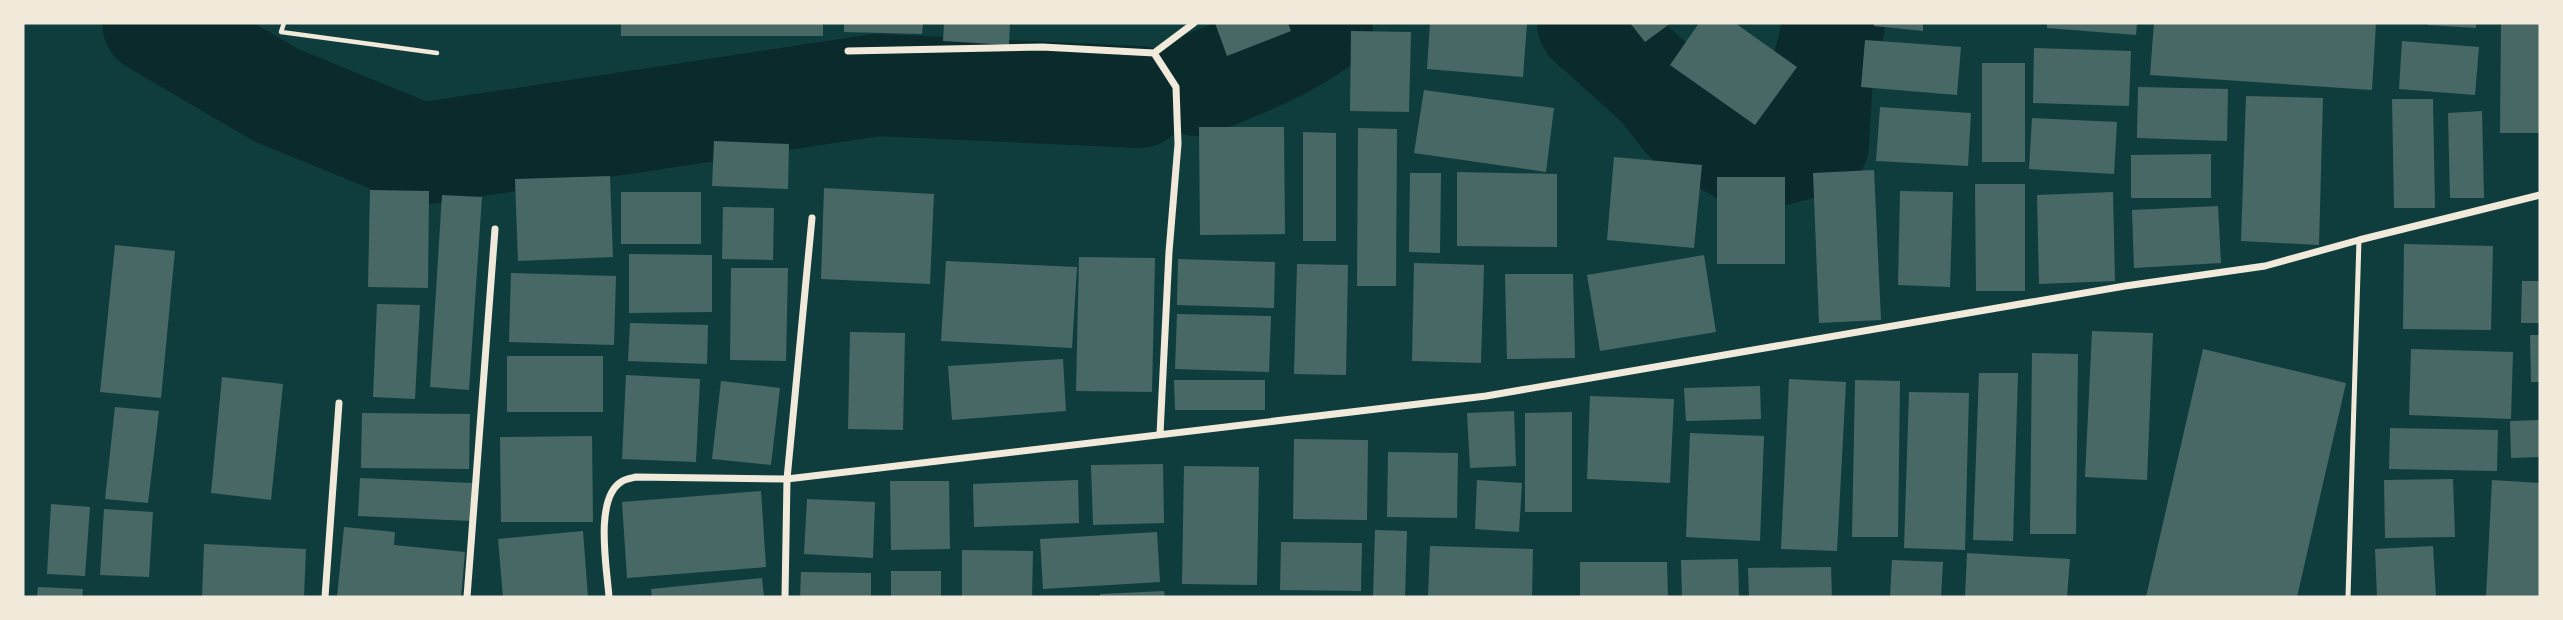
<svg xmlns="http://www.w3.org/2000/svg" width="2563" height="620" font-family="Lato,sans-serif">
<rect width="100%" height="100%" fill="#0f3d3e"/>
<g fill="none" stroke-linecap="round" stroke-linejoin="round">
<path stroke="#0a2a2b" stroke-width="102" d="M153,23L276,95L420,154L877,85L1139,97
M1588,23L1657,85L1686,121L1754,161L1818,144L1822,73L1834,23
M1197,85C1239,68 1285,51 1322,23"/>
</g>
<path fill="#486865" d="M621,23H823V36H621Z
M844,23H923L922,34L844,32Z
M944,23H1010L1009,45L943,41Z
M1215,23H1288L1291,31L1227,56Z
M1430,23H1527L1523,77L1427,69Z
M1630,23H1671L1645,42Z
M1699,23H1735L1797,67L1755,125L1670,65Z
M1874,23H1923V31L1874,26Z
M2047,23H2137L2136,35L2047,28Z
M2154,23H2376L2372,90L2150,75Z
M2428,23H2476V28L2428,25Z
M2501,23H2540V133H2500Z
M1351,31L1411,32L1409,112L1350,111Z
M1865,40L1961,47L1957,95L1861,87Z
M2402,41L2479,47L2475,95L2399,89Z
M2034,48L2131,51L2129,106L2033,103Z
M1982,63H2025V162H1982Z
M2138,87L2228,89L2227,141L2137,138Z
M1424,90L1554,108L1546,172L1414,153Z
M2246,96L2323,98L2319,245L2241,241Z
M2392,99H2433L2435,208H2394Z
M1880,107L1971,113L1968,166L1876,161Z
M2482,111L2484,198H2450L2448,113Z
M2032,118L2117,122L2114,174L2029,169Z
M1199,127H1284L1285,234L1200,235Z
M1358,128L1397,129L1396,286H1357Z
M1303,132L1336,133V241H1303Z
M714,141L789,144L788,189L712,186Z
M2211,154V198H2131V155Z
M1614,157L1702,165L1694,248L1607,240Z
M1874,170L1881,320L1819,323L1813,173Z
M1457,172L1557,174V247L1457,246Z
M1410,173H1441L1440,253L1409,252Z
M610,176L613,257L518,261L515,179Z
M1717,177H1785V264H1717Z
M1975,184H2025V291H1976Z
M824,188L934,194L930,284L821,279Z
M370,190L429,191L428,288L368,287Z
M1900,191L1953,192L1950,287L1898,285Z
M621,192H701V244H621Z
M2113,192L2115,281L2039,284L2037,195Z
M442,195L482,197L469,390L430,387Z
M2218,206L2221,263L2134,268L2132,210Z
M723,207L774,208L773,260L722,259Z
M2404,244L2493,246L2491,330L2403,329Z
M115,245L175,251L161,398L100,392Z
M629,254L712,255V312L629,313Z
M1704,255L1716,332L1600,351L1587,275Z
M1079,257L1155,258L1152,392L1076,391Z
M1178,259L1275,262L1274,308L1177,305Z
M946,261L1077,267L1072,348L941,341Z
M1414,263L1484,265L1481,363L1412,361Z
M1297,264L1348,265L1346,375L1294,374Z
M731,268H788L786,361L730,360Z
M511,273L616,276L614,345L509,342Z
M1505,274H1573L1575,358L1507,359Z
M2522,281H2540V323H2521Z
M377,304L420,305L415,399L373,397Z
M1177,314L1271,316L1269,372L1175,369Z
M630,323L708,325L707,364L628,361Z
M2092,331L2153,333L2147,480L2085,477Z
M850,332L905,333L903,430L848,429Z
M2530,335H2540V382H2531Z
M2203,349L2346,383L2297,597H2146Z
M2411,349L2513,352L2511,419L2409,415Z
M2032,353L2078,354L2076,534H2030Z
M507,356H603V412H507Z
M1063,359L1066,411L952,420L948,366Z
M1979,373H2018L2013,541L1973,540Z
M626,375L700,379L696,462L622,459Z
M222,377L283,384L271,500L211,493Z
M1789,379L1846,382L1837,551L1781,549Z
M1174,380H1265V410H1175Z
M1855,380L1900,381L1898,537H1852Z
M721,381L780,388L771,465L712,459Z
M1760,386L1761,419L1686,421L1684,388Z
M1909,392L1969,393L1965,550L1904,548Z
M1590,396L1674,399L1670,483L1587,479Z
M115,407L159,411L148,503L105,499Z
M1514,411L1516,466L1470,468L1467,413Z
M1572,412V512H1525V413Z
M362,413L470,414L469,469L361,468Z
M2540,420V457L2511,458L2510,421Z
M2390,428L2498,430L2497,471L2389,469Z
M1690,433L1764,436L1760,541L1686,537Z
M592,436L593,522H501L500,437Z
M1294,439L1368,440L1367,520L1293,519Z
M1388,452L1458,453L1457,518L1387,517Z
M1163,464L1164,523L1093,525L1091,465Z
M1184,466L1259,467L1257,585L1182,584Z
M360,478L472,483L471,521L358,516Z
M2453,479L2455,537L2385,538L2384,480Z
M1078,480L1079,523L974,527L973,484Z
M1477,480L1522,483L1519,532L1475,529Z
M2492,480L2540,483V597H2486Z
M890,481H949L950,549L891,550Z
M761,491L766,567L627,578L622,502Z
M807,499L875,502L873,558L804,554Z
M51,504L90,507L85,576L47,574Z
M104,509L153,512L149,577L100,575Z
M344,527L395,532L394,545L465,552L461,597H337Z
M1375,530L1407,531L1405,597H1373Z
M583,531L588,597H503L498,539Z
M1157,532L1160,582L1043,589L1040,539Z
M1281,542L1362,543L1361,591L1280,590Z
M204,544L306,549L304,597H202Z
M1430,546L1533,549L1532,597H1428Z
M2433,546L2436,597H2377L2375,549Z
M962,550L1033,551L1032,597H962Z
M1967,553L2070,559L2067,597H1965Z
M1738,559L1739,597H1682L1681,560Z
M1892,560L1943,562L1941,597H1890Z
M1580,562H1667L1668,597H1580Z
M1831,567L1832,597H1749L1748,568Z
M891,571H941V597H891Z
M801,572L871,573V597H800Z
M762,578L764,597H652L651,589Z
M38,587L83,589L82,597H37Z
M1164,591L1165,597H1100V594Z"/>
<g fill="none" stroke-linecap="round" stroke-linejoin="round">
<path stroke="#f1e9da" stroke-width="4.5" d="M284,23L281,32L437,53"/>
<path stroke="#f1e9da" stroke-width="5" d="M2348,597L2359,240"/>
<path stroke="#f1e9da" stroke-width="7" d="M848,51L1042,47L1154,53L1176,87L1178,144L1169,252L1160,434
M1154,53L1194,23
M325,597L339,403
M467,597L495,229
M609,597C607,569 594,499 621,482C625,479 632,478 636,477L787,479L1486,396L2125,286L2265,266L2359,240L2540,195
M785,597L787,479L812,218"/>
</g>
<rect width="2563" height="620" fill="none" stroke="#f1e9da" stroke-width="49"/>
</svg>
